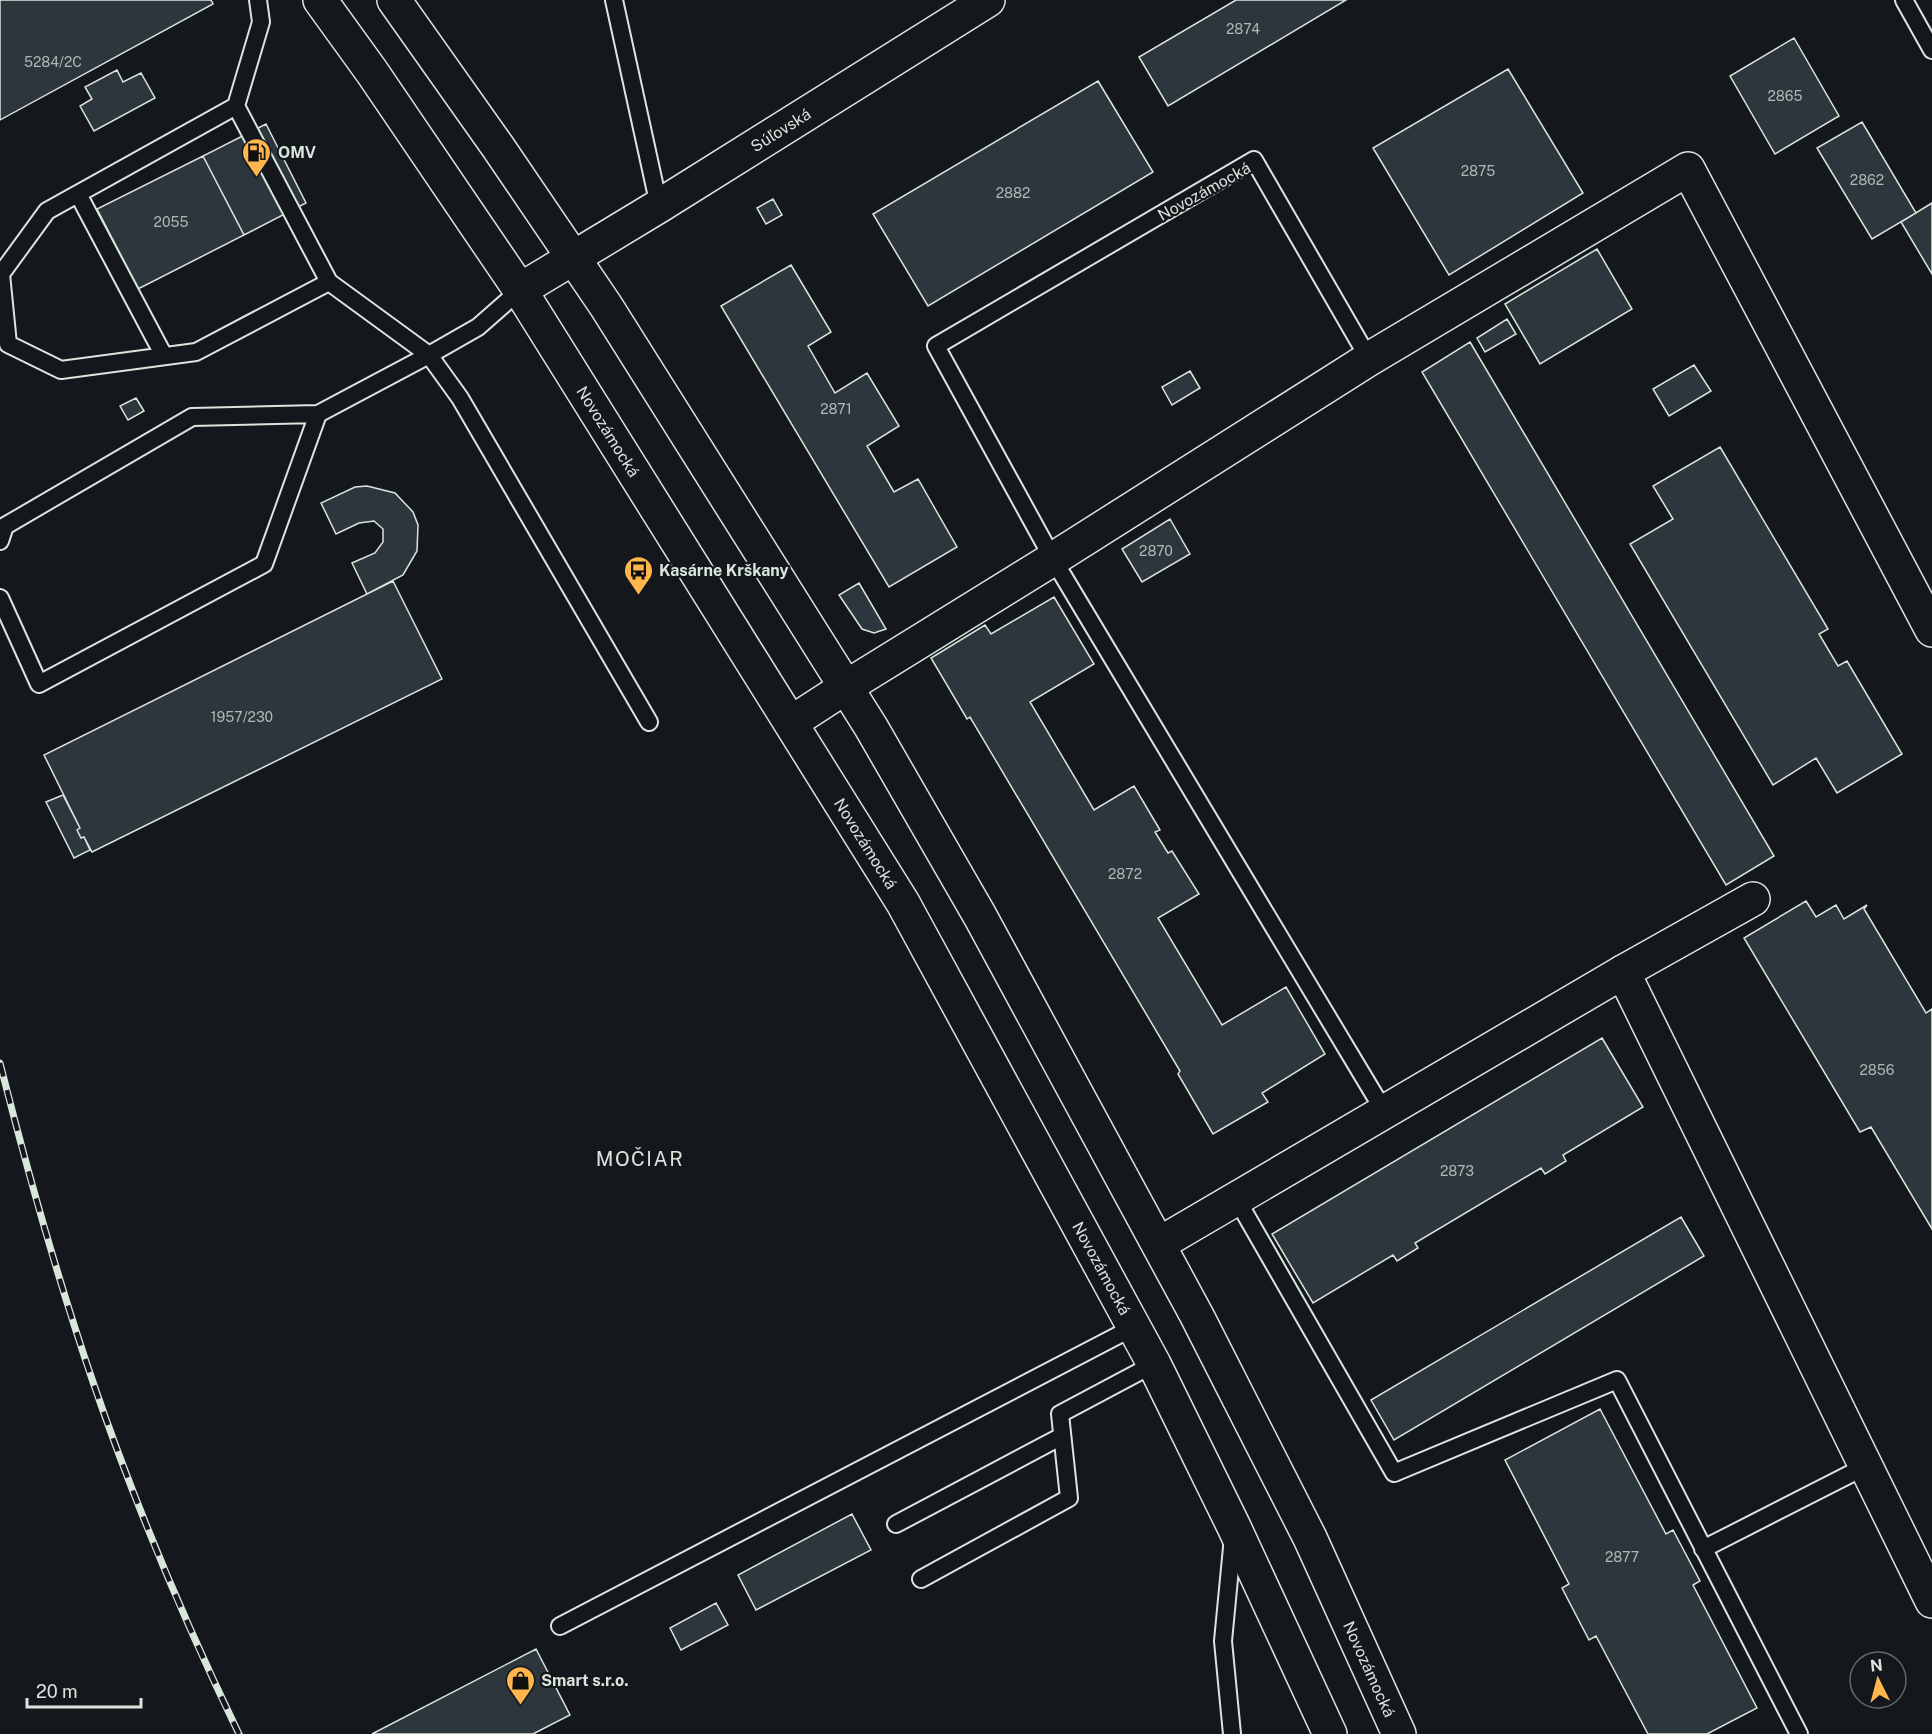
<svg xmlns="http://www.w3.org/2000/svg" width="1932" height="1734" font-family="'Public Sans',sans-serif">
<rect width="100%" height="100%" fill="#14181c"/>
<path fill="#2c363c" stroke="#d8e6dc" stroke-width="1.5" d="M0,0H211L213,4L0,120Z
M1236,0H1346L1168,106L1139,57Z
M1794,38L1839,116L1775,154L1730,76Z
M1508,69L1583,193L1449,275L1373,148Z
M117,70L123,82L141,73L155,98L94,131L80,106L92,99L85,87Z
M1098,81L1153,172L928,306L873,214Z
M1862,122L1916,213L1872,239L1817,148Z
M266,124L306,203L244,235L203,156Z
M203,156L244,235L138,289L97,209Z
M773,199L782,215L766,224L757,208Z
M1932,203V274L1901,222Z
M1597,249L1632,309L1540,364L1505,304Z
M791,265L831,332L808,346L835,393L867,373L899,426L867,446L894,492L918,479L957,547L889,587L721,306Z
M1507,319L1516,334L1485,352L1477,338Z
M1470,342L1774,856L1726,885L1422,372Z
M1694,365L1711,391L1669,416L1653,389Z
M1190,371L1200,388L1172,405L1162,387Z
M136,398L144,411L128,420L120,406Z
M1720,447L1828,629L1819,634L1838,666L1847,661L1902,754L1837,793L1816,758L1773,785L1630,544L1673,519L1653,486Z
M367,486L395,493L413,512L418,525L417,551L403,575L367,594L352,563L375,553L383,542V529L374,521L359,523L336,534L321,503L355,487Z
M1170,519L1190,554L1142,582L1122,549Z
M393,581L442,679L92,852L84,837L81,838L77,830L80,828L44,755Z
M859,583L886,629L874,633L862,629L839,595Z
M1054,597L1094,664L1030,702L1094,810L1134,786L1160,830L1155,832L1168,853L1172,851L1199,894L1158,918L1222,1025L1286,987L1325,1054L1262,1093L1268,1102L1213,1134L1178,1074L1180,1071L970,717L967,719L931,658L985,625L991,634Z
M63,795L80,828L77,830L81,838L84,837L90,850L74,858L46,802Z
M1806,901L1816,917L1836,905L1844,919L1867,905L1864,909L1926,1013L1932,1009V1229L1871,1127L1860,1132L1744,938Z
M1602,1038L1643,1107L1563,1155L1566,1161L1545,1174L1541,1168L1415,1243L1418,1248L1397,1261L1393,1255L1313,1303L1272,1234Z
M1681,1217L1704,1256L1394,1440L1371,1400Z
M1600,1409L1666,1534L1673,1530L1700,1581L1693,1585L1757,1708L1707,1734H1648L1596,1636L1589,1640L1562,1588L1569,1584L1505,1460Z
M852,1514L871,1550L756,1610L738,1575Z
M716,1603L728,1625L681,1650L670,1628Z
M536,1649L570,1715L533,1734H372Z"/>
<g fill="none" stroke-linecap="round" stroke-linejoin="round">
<defs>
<path id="service" d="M258,0L261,22L236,106L329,282L429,355L478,327L520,290
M614,0L659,206
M1904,0L1932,50
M236,106L47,211L1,274L8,344L61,370L196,352L329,282
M78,194L164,356
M1369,359L1254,160L936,346L1053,559L1384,1111
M0,541L5,526L192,417L318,414L429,355L460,398L649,722
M0,598L39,684L264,564L318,414
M1236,1198L1394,1473L1617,1380L1799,1734
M896,1524L1062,1436
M1703,1549L1866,1466
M921,1579L1069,1498L1060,1414L1154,1364
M560,1626L1134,1327
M1232,1734L1223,1641L1233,1537"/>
<g id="minor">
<path id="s1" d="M573,258L659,206L988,0"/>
<path d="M846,687L1053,559L1369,359L1688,169L1932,630"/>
<path d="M1623,972L1932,1601"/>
<path d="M1159,1244L1623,972L1753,899"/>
</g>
<g id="primary">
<path id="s2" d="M320,0L372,72L520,290L903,903L1154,1364L1234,1527L1330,1734"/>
<path id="s3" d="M394,0L498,147L606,306L871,727L980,916L1197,1316L1310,1538L1399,1734"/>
<path d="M520,290L573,258"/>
<path d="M792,722L846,687"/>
</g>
</defs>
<use href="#service" stroke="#d8e6dc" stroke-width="20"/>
<use href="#minor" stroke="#d8e6dc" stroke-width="36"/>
<use href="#primary" stroke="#d8e6dc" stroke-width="36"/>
<use href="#service" stroke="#14181c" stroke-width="16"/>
<use href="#minor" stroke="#14181c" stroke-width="33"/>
<use href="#primary" stroke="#14181c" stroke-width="33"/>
<defs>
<path id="rail" d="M0,1063C27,1170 57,1277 93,1382C134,1502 184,1620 239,1734"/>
</defs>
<use href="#rail" stroke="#d8e6dc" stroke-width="7"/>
<use href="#rail" stroke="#14181c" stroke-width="4.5" stroke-dasharray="14" stroke-linecap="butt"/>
</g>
<defs>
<symbol id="fuel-pin" viewBox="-11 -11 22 30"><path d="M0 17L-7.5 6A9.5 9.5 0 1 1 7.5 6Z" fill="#ffb74d" stroke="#14181c"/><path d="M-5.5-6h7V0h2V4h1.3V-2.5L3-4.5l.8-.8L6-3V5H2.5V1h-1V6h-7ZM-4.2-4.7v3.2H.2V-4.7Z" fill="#111"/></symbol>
<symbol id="bus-pin" viewBox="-11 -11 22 30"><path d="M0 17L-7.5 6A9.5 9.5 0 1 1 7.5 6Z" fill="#ffb74d" stroke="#14181c"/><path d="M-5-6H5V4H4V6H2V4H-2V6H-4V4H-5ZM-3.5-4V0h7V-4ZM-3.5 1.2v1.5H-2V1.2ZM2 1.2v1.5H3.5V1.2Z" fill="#111"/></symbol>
<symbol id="shop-pin" viewBox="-11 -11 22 30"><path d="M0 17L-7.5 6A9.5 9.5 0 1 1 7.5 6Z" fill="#ffb74d" stroke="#14181c"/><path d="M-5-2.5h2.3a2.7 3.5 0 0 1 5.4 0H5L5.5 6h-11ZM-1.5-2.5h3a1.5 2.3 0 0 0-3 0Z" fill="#111"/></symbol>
</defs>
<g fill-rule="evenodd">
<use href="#fuel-pin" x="240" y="136" width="33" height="45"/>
<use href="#bus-pin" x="622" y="554" width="33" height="45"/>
<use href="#shop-pin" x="504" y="1664" width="33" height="45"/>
</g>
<g text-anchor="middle" stroke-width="4.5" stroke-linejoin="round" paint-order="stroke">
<g font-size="14" fill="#adbab4">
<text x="1243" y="34">2874</text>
<text x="53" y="67">5284/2C</text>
<text x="1785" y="101">2865</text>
<text x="1478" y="176">2875</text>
<text x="1867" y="185">2862</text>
<text x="1013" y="198">2882</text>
<text x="171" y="227">2055</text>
<text x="836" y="414">2871</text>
<text x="1156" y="556">2870</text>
<text x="242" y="722">1957/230</text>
<text x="1125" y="879">2872</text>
<text x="1877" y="1075">2856</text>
<text x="1457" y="1176">2873</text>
<text x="1622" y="1562">2877</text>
</g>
<g font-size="16" fill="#d8e6dc" stroke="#14181c">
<text dy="6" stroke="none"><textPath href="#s1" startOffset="244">Súľovská</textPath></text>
<text transform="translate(1204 191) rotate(-29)" y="6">Novozámocká</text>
<text dy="6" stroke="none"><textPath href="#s2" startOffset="519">Novozámocká</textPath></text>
<text dy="6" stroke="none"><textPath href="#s2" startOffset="1005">Novozámocká</textPath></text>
<text dy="6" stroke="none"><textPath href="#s2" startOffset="1491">Novozámocká</textPath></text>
<text dy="6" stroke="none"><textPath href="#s3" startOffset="1936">Novozámocká</textPath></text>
</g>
<g font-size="16" font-weight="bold" fill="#d8e6dc" stroke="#14181c" text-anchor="start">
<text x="278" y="158">OMV</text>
<text x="659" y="576">Kasárne Krškany</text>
<text x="541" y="1686">Smart s.r.o.</text>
</g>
<g font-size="20" letter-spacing="1.5" fill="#d8e6dc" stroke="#14181c">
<text x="640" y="1166">MOČIAR</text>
</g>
</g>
<g transform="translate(1878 1680) rotate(354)"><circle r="28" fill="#14181c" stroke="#626a69" stroke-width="1.5"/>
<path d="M0-4.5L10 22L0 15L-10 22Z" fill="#ffb74d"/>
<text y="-9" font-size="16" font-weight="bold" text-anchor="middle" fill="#d8e6dc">N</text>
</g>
<path d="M27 1698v9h114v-9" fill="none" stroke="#d8e6dc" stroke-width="3"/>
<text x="36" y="1698" font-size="18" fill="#d8e6dc" stroke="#14181c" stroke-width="4.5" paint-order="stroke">20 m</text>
</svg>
